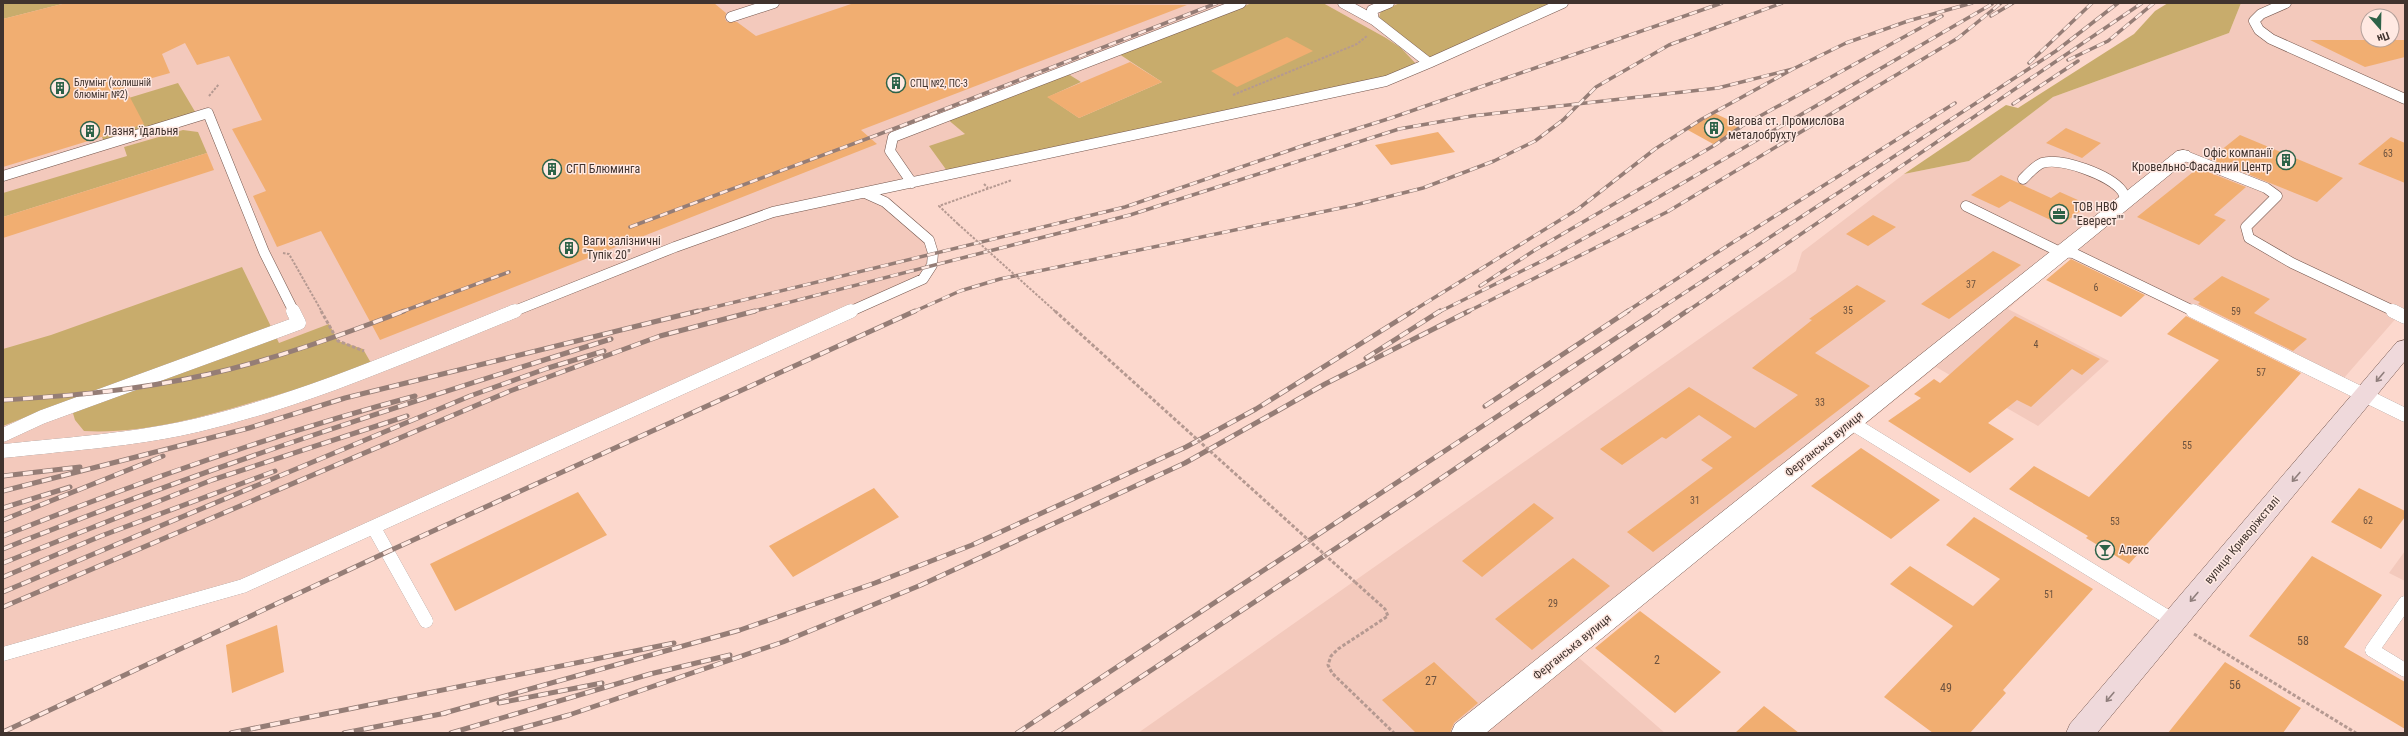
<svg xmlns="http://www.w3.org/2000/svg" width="2408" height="736" font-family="'Roboto Condensed',sans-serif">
<rect width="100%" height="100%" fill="#fcd8cd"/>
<path fill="#f3c9bc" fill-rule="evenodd" d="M3,3H1563L1429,63L866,193L916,229L933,253L923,279L243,586L3,654Z
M2241,3H2405V308L2337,386L2070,255L2008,309L2109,361L2038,426L1936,367L1578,657L1665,733H1138L1796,271L1802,252L1904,174L1969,161L2053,97L2229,33ZM2368,16H2392V40H2368Z
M2405,551V581L2389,573Z"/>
<path fill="#c8ac6c" d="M3,3H66L3,19Z
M1252,3H1323L1386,38L1401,48L1419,67L1386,81L950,175L929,146L965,134L946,118L1065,72L1081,82L1048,97L1079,118L1162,82L1119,54Z
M1400,3H1554L1430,59L1381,22L1379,17L1381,11Z
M2168,3H2241L2229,33L2053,97L1969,161L1904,174L2006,105L2018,108L2134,34L2155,11Z
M178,83L197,115L105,144L102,137L143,124L76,114Z
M183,130L198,132L207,153L3,217V193L127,156L124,147Z
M242,267L279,343L329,324L338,341L363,349L371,363C332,379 292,391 250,403C196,419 140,434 84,431L75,420L69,400L3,426V349L51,335Z"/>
<path fill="#f1ae71" d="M66,3H714L726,13L725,19L727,22H737L756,36L854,3L1187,5L861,130L877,144L380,340L321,231L277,247L253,196L266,191L232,129L262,120L229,56L197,65L185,43L162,54L170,73L124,86L144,124L3,167V19Z
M1287,37L1313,51L1237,87L1211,71Z
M2310,40H2405V57L2365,67Z
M1130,62L1162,82L1079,118L1047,97Z
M1714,113L1742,126L1715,145L1686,129Z
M2066,128L2101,143L2082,158L2046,143Z
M1438,132L1455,152L1391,165L1375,145Z
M2240,135L2343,178L2317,202L2210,159Z
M2391,137L2405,143V183L2358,164Z
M207,153L214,170L3,238V217Z
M2198,168L2246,187L2214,215L2226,220L2199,245L2137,217Z
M2001,175L2051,198L2060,192L2089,205L2061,225L2010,201L1999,208L1971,195Z
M1873,215L1896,227L1868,246L1846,234Z
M1993,251L2021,265L1949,319L1921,304Z
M2071,259L2145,295L2121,317L2046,280Z
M2222,276L2270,299L2254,313L2307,339L2293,351L2198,304L2200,302L2193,299Z
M1857,285L1886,301L1815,353L1870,386L1653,552L1627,532L1713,468L1701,460L1732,437L1699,415L1666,439L1662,437L1622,465L1600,449L1689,387L1755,428L1798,395L1752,368L1812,320L1809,319Z
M2015,316L2100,359L2082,375L2072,369L2031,407L2017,400L1988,423L2014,439L1970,473L1888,421L1921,398L1914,394L1934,379L1940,383Z
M2186,316L2301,373L2129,564L2086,538L2088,536L2009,489L2034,466L2089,497L2219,360L2167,334Z
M1861,448L1940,500L1891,539L1811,486Z
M874,488L899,517L793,577L769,546Z
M2359,488L2405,511V517L2381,549L2331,522Z
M578,492L607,535L455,611L430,564Z
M1534,503L1554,518L1482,577L1462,561Z
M1974,517L2093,589L2003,690L2006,693L1970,733H1933L1884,697L1953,626L1890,584L1910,566L1973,606L2000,579L1946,545Z
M2312,556L2382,595L2344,647L2405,682V729L2249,636Z
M1573,558L1610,586L1532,650L1495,619Z
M1640,611L1721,672L1675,713L1595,648Z
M277,625L284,672L232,693L226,645Z
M1434,662L1478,703L1454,723L1450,733H1416L1382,700Z
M2225,662L2301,708L2283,733H2168Z
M1764,706L1799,733H1735Z"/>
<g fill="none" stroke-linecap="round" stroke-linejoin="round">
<defs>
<path id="lane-far1" d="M1343,3L1374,20
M2286,3L2261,14L2254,21L2259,30L2271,39L2405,99
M731,17L774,3
M1429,63L1563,3
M2183,155L2266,188L2277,196L2246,227L2249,238L2292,263L2396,312
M3,176L208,113L264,252L294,312
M2023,179C2028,174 2035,166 2042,163C2061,157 2110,175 2122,191C2124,194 2125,199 2126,203
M912,183L890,151L893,137L1241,3
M1966,206L2060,252L2073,253L2195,312
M512,312L675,247L773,212L1386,81L1429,63L1374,20L1372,10L1389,3
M849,312L923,279L932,265L933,253L929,240L885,202L865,193"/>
<path id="lane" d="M2193,311L2405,415
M2393,311L2405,317
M1850,422L2174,621
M3,435L42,417L299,323L293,311
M3,451C68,444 135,440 198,425C307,399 411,353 515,311
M374,528L426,621
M2405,603L2372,650L2405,670
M3,654L243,586L851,311"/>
<path id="street" d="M2183,150L2189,151L2192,155L2189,159L1486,733H1451L1455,724L2177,151Z"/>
<path id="secondary" d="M2405,340V361L2097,733H2066L2070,724L2397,342Z"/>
</defs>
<use href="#lane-far1" stroke="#73554c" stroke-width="11"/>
<use href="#lane" stroke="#73554c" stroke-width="14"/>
<use href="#street" stroke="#73554c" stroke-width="1"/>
<use href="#secondary" stroke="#73554c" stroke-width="1"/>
<path stroke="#b59991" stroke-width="2" stroke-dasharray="2.5 1.5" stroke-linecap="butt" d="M1233,95L1357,44L1367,36
M209,96L219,84
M984,184L988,188
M958,224L939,206L1012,180
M283,253L289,254L322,312"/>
<path stroke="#b59991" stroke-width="3" stroke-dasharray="3.5 2" stroke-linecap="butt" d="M321,311L338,341L364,351
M1355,582L1385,609L1388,616L1338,649L1331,656L1328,665L1332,673L1394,733
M2194,634L2356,733"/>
<use href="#lane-far1" stroke="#fff" stroke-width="10"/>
<use href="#lane" stroke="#fff" stroke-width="14"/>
<use href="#street" fill="#fff" fill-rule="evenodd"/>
<use href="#secondary" fill="#efd9db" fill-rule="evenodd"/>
<defs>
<path id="rail-far1" d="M1991,16L2013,3
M2068,60L2108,41L2154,3
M2029,63L2092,3
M2013,104L2078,61
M630,227L901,126L1217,3
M1480,286L1535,250L1715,145L1742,126L1942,16
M401,312L509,272
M694,312L1125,207L1302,146L1391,118L1722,3
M751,312L1130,215L1399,129L1472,116L1718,88L1793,69
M913,312L960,291L1000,279L1355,205L1423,188L1494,161L1535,141L1563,120L1596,87L1669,45L1782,3
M1411,312L1578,209L1655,149L1702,119L1793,69L1846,43L1908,21L1972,3
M1439,312L1550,257L1650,202L1992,4
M1467,312L1667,212L1958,38L2001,3
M1626,312L1724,248L1955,103
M1655,312L2056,51L2118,3
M1686,312L2142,3"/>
<path id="rail" d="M1366,358L1440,311
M3,400C71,396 138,390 205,375C273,360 339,336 404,311
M1485,406L1628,311
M3,476L80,467
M3,491L249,428L345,398L698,311
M3,508L70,487
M3,520L163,456
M3,536C138,482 274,434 415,396
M3,549C202,469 406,403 611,339
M3,563L212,480L407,416
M3,577L101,536L275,471
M3,592L470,396L548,368L604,351
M3,607L510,391L660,336L755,311
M499,703L602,683
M441,714L740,630L875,583L972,545L1186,447L1256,409L1413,311
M3,732L387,552L915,311
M231,733L674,643
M344,733L446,713
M451,733L650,674L730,655
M504,733L569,715L783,642L921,585L1185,463L1325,384L1469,311
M1017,733L1657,311
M1056,733L1415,496L1687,311"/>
</defs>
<use href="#rail-far1" stroke="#957d76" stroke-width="3.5"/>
<use href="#rail" stroke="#957d76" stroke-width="5"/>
<use href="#rail-far1" stroke="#ffe9e2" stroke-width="2.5" stroke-dasharray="8" stroke-linecap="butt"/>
<use href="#rail" stroke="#ffe9e2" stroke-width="3.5" stroke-dasharray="10" stroke-linecap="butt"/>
<path stroke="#b59991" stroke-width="2" stroke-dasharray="2.5 1.5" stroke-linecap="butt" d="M958,224L1056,312"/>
<path stroke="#b59991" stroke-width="3" stroke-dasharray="3.5 2" stroke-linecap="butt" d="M1055,311L1355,582"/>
</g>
<defs><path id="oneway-shaft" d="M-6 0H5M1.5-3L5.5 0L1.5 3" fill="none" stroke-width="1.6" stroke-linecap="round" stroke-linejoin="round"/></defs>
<g stroke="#8f7e7c">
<use href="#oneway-shaft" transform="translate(2380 377) rotate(130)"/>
<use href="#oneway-shaft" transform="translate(2296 477) rotate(130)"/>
<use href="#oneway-shaft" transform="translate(2194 597) rotate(130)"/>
<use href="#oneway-shaft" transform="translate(2110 697) rotate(130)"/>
</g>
<defs>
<symbol id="building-ring" viewBox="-11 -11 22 22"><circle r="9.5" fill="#ffe9e2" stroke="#2d6248" stroke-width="1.5"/><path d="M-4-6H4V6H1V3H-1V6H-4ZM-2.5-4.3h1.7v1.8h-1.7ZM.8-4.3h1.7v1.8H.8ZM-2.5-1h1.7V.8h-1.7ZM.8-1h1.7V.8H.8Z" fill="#2d6248"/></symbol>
<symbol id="office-ring" viewBox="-11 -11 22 22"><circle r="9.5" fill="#ffe9e2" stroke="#2d6248" stroke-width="1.5"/><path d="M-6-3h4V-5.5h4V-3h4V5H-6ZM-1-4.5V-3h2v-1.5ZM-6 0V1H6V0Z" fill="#2d6248"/></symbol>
<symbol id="bar-ring" viewBox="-11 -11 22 22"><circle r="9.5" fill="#ffe9e2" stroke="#2d6248" stroke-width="1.5"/><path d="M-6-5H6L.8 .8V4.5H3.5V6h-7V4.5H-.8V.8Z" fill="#2d6248"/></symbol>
</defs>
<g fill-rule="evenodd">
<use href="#building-ring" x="885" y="72" width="22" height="22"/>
<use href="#building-ring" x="49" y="77" width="22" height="22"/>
<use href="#building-ring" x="1703" y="117" width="22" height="22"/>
<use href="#building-ring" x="79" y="120" width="22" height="22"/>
<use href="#building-ring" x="2275" y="149" width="22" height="22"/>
<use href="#building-ring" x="541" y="158" width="22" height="22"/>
<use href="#office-ring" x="2048" y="203" width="22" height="22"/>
<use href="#building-ring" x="558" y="237" width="22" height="22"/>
<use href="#bar-ring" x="2094" y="539" width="22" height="22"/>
</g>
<g text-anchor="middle" stroke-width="3" stroke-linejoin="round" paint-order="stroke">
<g font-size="10" fill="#40332e" stroke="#ffe9e2" text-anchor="start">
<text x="74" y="86">Блумінг (колишній<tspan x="74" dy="12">блюмінг №2)</tspan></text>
<text x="910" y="87">СПЦ №2, ПС-3</text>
</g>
<g font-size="10" fill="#6c523f">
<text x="2388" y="157">63</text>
<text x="1971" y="288">37</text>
<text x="2096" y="291">6</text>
<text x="1848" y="314">35</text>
<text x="2236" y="315">59</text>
<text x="2036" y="348">4</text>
<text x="2261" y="376">57</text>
<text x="1820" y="406">33</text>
<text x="2187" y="449">55</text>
<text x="1695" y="504">31</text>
<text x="2368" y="524">62</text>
<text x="2115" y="525">53</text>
<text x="2049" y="598">51</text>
<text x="1553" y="607">29</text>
</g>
<g font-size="12" fill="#40332e" stroke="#ffe9e2" text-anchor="start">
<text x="1728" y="125">Вагова ст. Промислова<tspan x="1728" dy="14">металобрухту</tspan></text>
<text x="104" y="135">Лазня, їдальня</text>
<text x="2272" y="157" text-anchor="end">Офіс компанії<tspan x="2272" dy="14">Кровельно-Фасадний Центр</tspan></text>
<text x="566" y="173">СГП Блюминга</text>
<text x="2073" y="211">ТОВ НВФ<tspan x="2073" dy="14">"Еверест""</tspan></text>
<text x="583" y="245">Ваги залізничні<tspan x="583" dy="14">"Тупік 20"</tspan></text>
<text x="2119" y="554">Алекс</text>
</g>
<g font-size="12" fill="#40332e" stroke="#ffe9e2">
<text transform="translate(1824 444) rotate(-39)" y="4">Ферганська вулиця</text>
<text transform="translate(2242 540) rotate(-50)" y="4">вулиця Криворіжсталі</text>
<text transform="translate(1572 647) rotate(-39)" y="4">Ферганська вулиця</text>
</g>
<g font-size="12" fill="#6c523f">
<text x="2303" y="645">58</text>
<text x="1657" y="664">2</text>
<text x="1431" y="685">27</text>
<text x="2235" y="689">56</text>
<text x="1946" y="692">49</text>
</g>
</g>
<rect width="2408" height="736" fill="none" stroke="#40332e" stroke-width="8"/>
<g transform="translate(2380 28) rotate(160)"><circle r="19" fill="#ffe9e2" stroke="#b3a09a"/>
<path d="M0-3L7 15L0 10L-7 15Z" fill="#2d6248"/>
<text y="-6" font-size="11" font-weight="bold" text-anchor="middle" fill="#40332e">Пн</text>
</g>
</svg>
